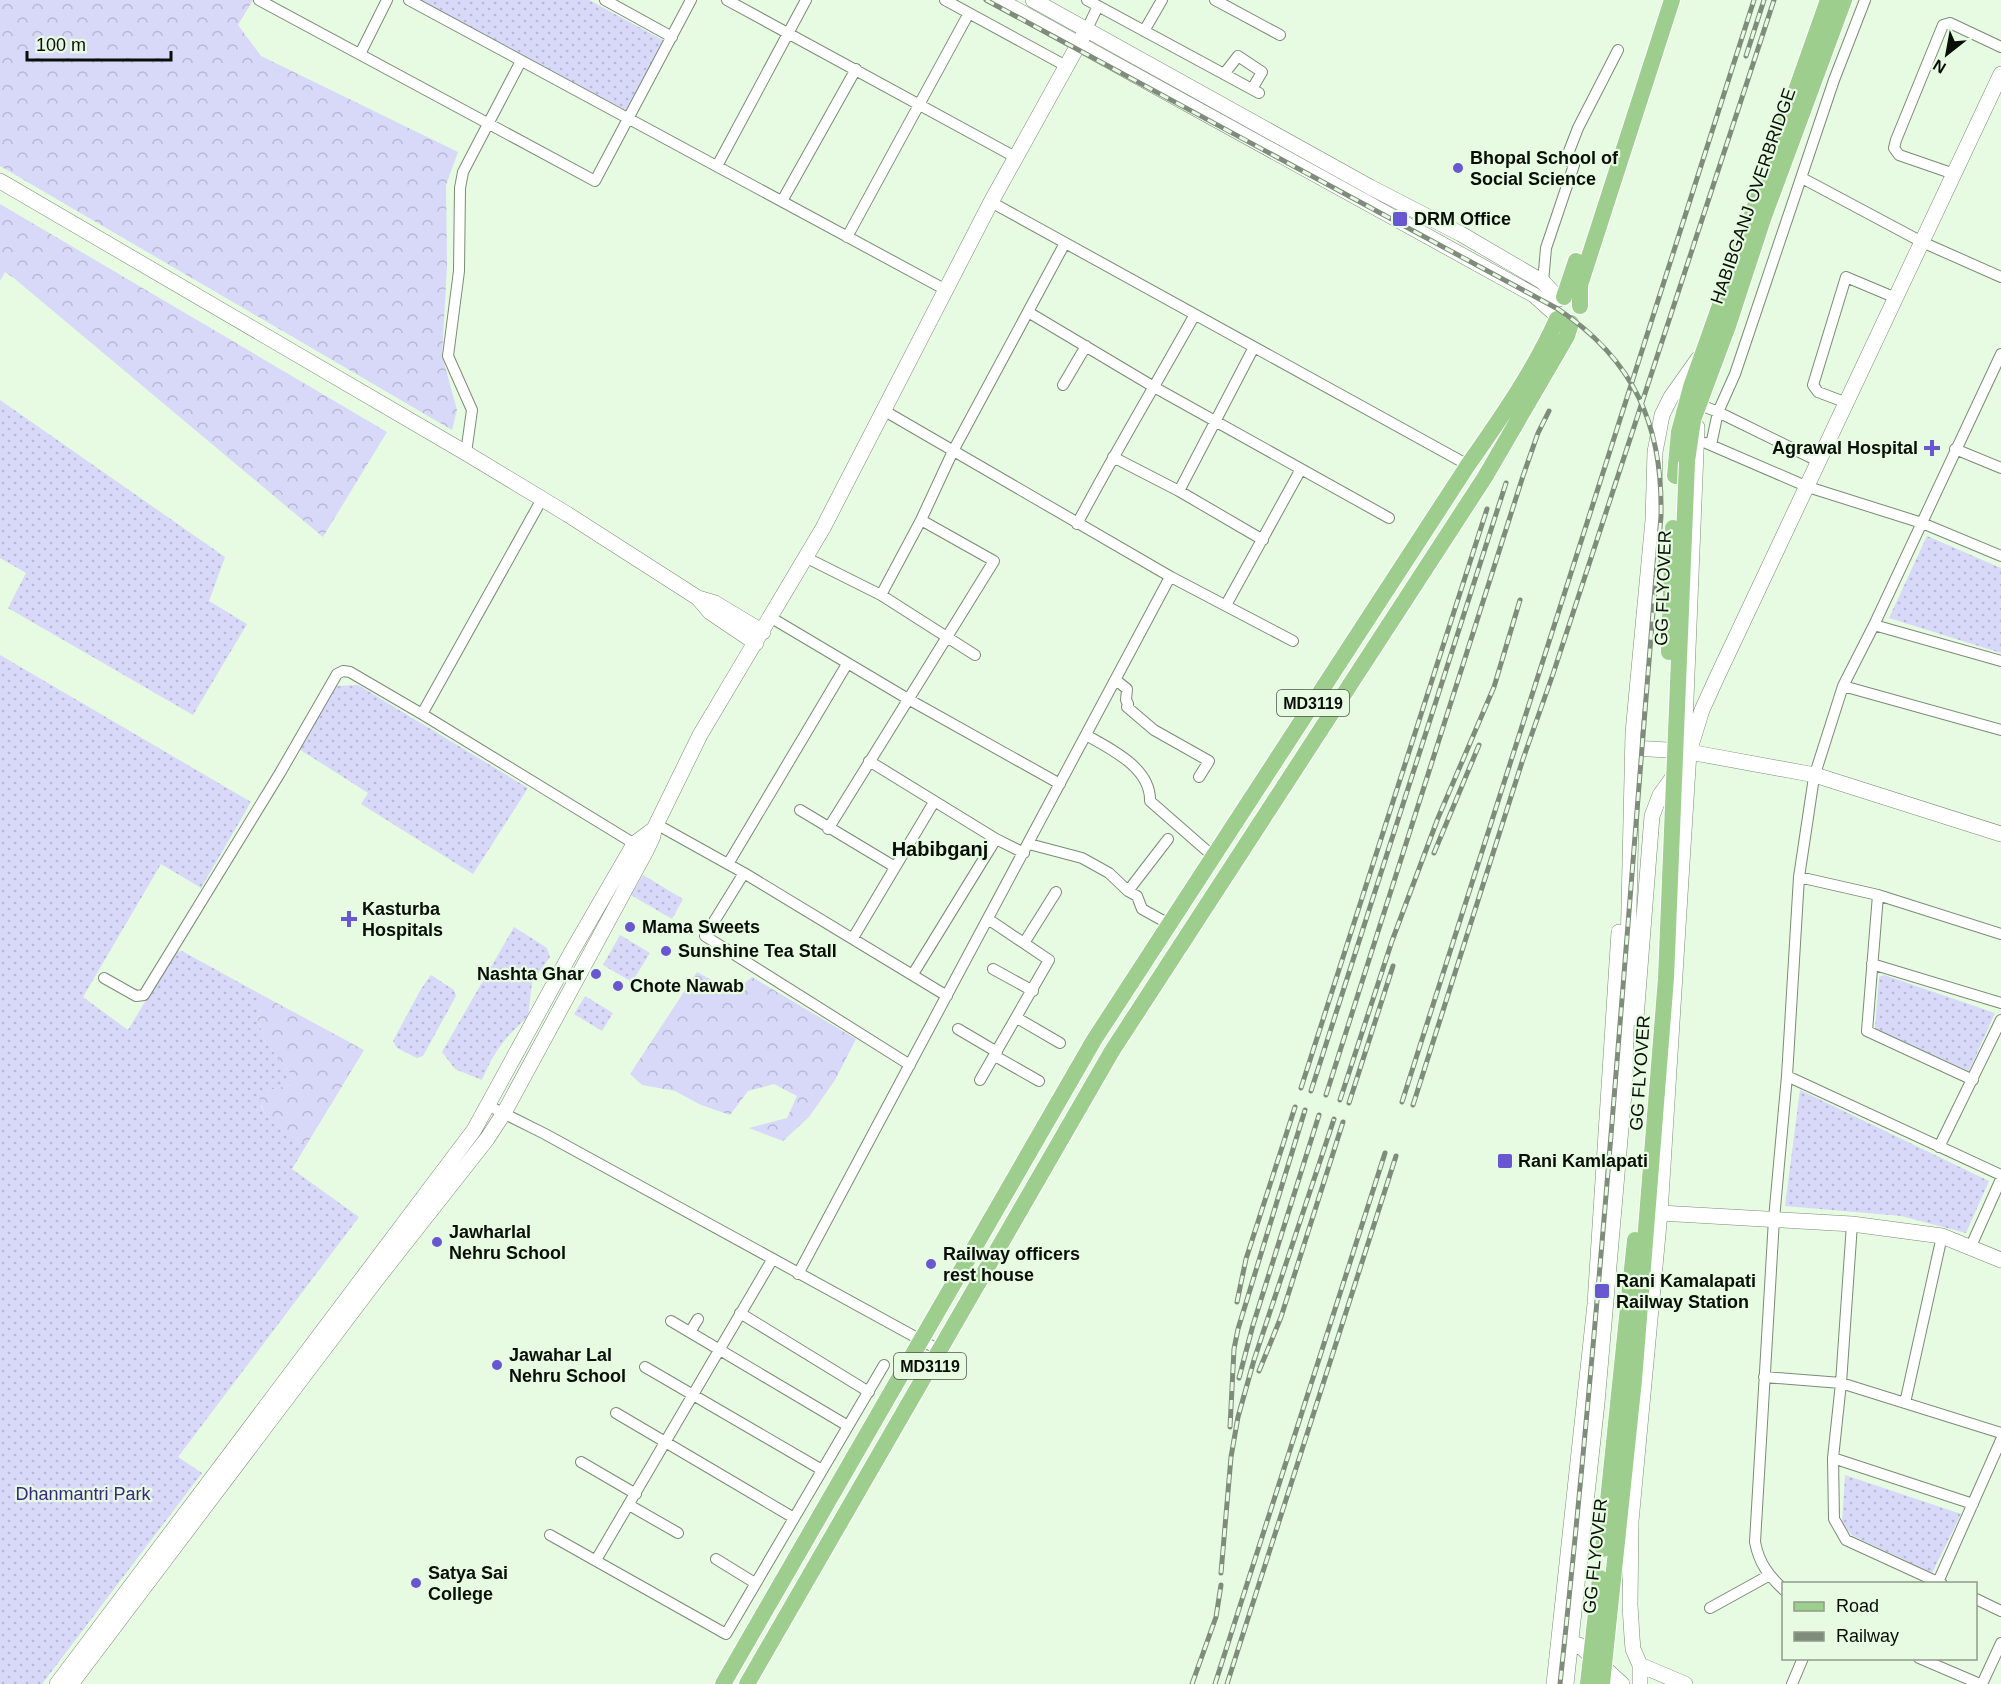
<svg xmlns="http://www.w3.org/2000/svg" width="2001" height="1684" font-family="Helvetica,sans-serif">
<defs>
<pattern id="grass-dots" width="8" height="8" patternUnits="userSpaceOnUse" patternTransform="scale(1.5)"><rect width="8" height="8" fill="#d8d8f9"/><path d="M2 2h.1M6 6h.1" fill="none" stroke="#b8b8d4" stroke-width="1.8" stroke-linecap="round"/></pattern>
<pattern id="forest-crowns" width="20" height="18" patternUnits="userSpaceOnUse" patternTransform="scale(1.5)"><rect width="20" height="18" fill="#d8d8f9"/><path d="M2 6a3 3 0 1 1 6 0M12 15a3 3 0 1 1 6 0" fill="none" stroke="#b8b8d4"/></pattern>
</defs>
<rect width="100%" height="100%" fill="#e7fae2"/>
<path fill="url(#grass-dots)" d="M418,0H589L670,44L633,114Z
M0,400L225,557L209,601L247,624L193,715L8,608L26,573L0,558Z
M1927,536L2001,568V653L1889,618Z
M0,655L251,802L201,888L161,864L83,997L128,1030L175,952L182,951L262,995L258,1020L265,1041L290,1073V1084L268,1091L261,1106C271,1127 287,1134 307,1144L292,1169L359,1217L178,1457L202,1473L42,1684H0Z
M358,685L528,788L473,874L361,804L368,793L299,749L337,686Z
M643,875L683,899L672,919L631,895Z
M514,927L547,948L550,957L532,982L528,1017C505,1037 494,1051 482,1080L455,1069L442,1052Z
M620,935L650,953L632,982L603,965Z
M431,975L454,990L456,996L423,1056L417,1058L397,1048L393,1041L421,989Z
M1884,975L1995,1013L1969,1071L1875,1029L1879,977Z
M585,996L613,1013L602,1031L574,1014Z
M1800,1090L1989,1181L1966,1233L1901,1216L1785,1206Z
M1845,1475L1961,1514L1932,1573L1853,1536L1842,1524Z"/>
<path fill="url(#forest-crowns)" d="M0,0H253L238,25L261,56L458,152L446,185L447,266L442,356L457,410L452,430L0,166Z
M0,204L387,432L323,537L15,279L5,272L0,281Z
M697,972L734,992L752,977L856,1039L835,1080L809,1117L783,1141L749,1128L787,1118L797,1096L774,1084L748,1091L730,1115L701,1105L675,1091L642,1085L630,1074Z
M262,995L364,1050L307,1144C283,1132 265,1125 259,1096L268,1091L290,1084V1073L265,1041L258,1020Z"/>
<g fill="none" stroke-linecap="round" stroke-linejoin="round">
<defs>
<path id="street" d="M259,0L595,181L691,0
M409,0L946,290
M605,0L672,37
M727,0L1017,158
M945,0L1066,66
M1087,0L1259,93
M1215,0L1280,35
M1087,29L1098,6
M1144,31L1162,0
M360,54L387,0
M1224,74L1238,56L1262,72L1252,89
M717,166L806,0
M1954,174L1899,155L1894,148L1896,140L1943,25L1950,23L2001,47
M1802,178L1922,242L2001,277
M782,201L856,69
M991,202L1468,465
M847,237L969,13
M1543,282L1546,248L1574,165L1566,159L1578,128L1618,50
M1028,312L1154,387L1389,518
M1063,385L1086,346
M1847,403L1818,392L1813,385L1846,277L1896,298
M1698,404L1718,412L1820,462
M883,410L1171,577L1293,641
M1706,443L1808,487L1922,523L2001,556
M1711,445L1718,412L1735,374L1834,80L1865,0
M1955,449L2001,468
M466,453L472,410L448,356L459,271L460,188L463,172L521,61
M1113,457L1179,491L1263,540
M1179,491L1254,347
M1077,524C1114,454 1155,386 1194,316
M805,557L881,595L975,655
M881,595L921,520L953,451L1065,243
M1226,605L1301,469
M770,617L908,699L1060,784
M1874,625L2001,661
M1116,680L1127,689L1126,700L1128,704L1127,707L1154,730L1209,761L1199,777
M1843,686L2001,730
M422,714L542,499
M1086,735C1111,749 1151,768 1150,801L1214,857
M869,761L996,839L1024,853
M800,810L895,867
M656,824L744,873L947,996
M828,829L994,561L921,520
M1029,844L1082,858L1109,873L1128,891L1137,896L1142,909L1169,924
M728,864L847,664
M744,873L705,936L910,1065
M1799,877L1878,895L2001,934
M1128,891L1168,839
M1878,895L1867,1031L1973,1080
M853,938L934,802
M1024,943L1056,892
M1872,964L2001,1003
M993,969L1033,991
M913,974L996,839
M104,978L136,996L144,995L280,773L337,674L343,671L350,672L422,714L638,846
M1017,1018L1060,1043
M958,1029L997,1052
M995,1056L1039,1081
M1787,1076L2001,1175
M980,1080L1049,960L988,919
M489,1106L545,1134L939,1350
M1939,1147L2001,1020
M1852,1224L1841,1383L1833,1458L1834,1519L1846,1540L1942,1584
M1971,1246L2001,1179
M798,1274L1170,577
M740,1313L869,1392
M671,1321L848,1426
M690,1332L698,1319
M645,1367L822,1470
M1764,1377L1841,1383L2001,1433
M1905,1403L1942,1236
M616,1413L794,1518
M1833,1458L1973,1504
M581,1462L636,1494
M629,1505L678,1533
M550,1535L726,1634L884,1365
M716,1559L755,1583
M596,1560L772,1260
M1938,1582L2001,1440
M1784,1590C1768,1575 1759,1563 1755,1542L1774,1219L1787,1076L1799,877L1814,777L1843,686L1874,625L2001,354
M1976,1599L2001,1611
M1710,1608L1768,1576
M1919,1658L1980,1684
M1792,1684L1803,1658
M1982,1684L2001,1643"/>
<path id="secondary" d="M999,0L1534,295L1554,313
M1033,0L1370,187L1461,234L1543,282L1559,299
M0,181L466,453L567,514L698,598L710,612L756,643
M698,598L715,603L763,632
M1633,748L1684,751L1815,775L2001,834
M1684,748L1697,427
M1636,1018L1652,816L1660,795L1676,773
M1660,1213L1852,1224L1942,1236L2001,1260
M1579,1645L1622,1684
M57,1684L474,1130L571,953L634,844L654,829
M71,1684L377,1279L487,1139L504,1113L646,851L653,836L654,829L700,735L823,528L991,202L1087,29
M1554,1684L1595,1304L1619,932
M1566,1684L1597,1403L1625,1082L1633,733L1653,520L1655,452L1662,415L1671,397L1698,359
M1640,1684V1665
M1685,1684L1640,1665L1633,1649L1632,1637L1630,1605L1631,1521L1660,1213L1689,752L1702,710L1717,677L2001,74"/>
<path id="primary" d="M1564,297L1576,261
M1580,306V285L1672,0
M1687,461L1693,420L1728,326L1763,219L1844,0
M1675,476L1679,432L1691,387L1828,0
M723,1684L1094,1040L1468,465C1500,419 1534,371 1557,319
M747,1684L1112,1051L1485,477L1567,336L1571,323"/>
</defs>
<use href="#street" stroke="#7a8b76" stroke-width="12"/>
<use href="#secondary" stroke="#7a8b76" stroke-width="16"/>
<use href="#primary" stroke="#fff" stroke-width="18"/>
<use href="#street" stroke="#fff" stroke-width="10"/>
<use href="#secondary" stroke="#fff" stroke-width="15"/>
<use href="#primary" stroke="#9dce8e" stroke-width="16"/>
<defs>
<path id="rail" d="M986,0L1558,309C1634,360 1663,425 1661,516C1628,906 1602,1295 1560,1684
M1746,56L1764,0
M1434,853L1479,745
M1301,1088L1487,509
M1311,1091L1506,483
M1326,1095L1523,476L1538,433L1549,411
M1340,1100L1392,941L1438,818L1494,687L1520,600
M1402,1102L1754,0
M1349,1103L1393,966
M1413,1105L1523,759L1553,674L1774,0
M1237,1302L1246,1259L1295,1107
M1259,1371L1281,1317L1343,1122
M1239,1378L1253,1325L1319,1115
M1230,1427L1234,1349L1238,1329L1305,1110
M1221,1573L1231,1457L1238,1417L1254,1360L1334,1119
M1192,1684L1216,1617L1221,1585
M1215,1684L1385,1153
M1227,1684L1396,1156"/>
</defs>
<use href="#rail" stroke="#7f8c7c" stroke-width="5"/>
<use href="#rail" stroke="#e7fae2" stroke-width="3" stroke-dasharray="9" stroke-linecap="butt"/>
<defs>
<path id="primary-bridge" d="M1669,652L1673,528
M1603,1549L1635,1240
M1588,1684L1600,1578
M1602,1684L1634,1380L1666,978L1687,462"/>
</defs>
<use href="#primary-bridge" stroke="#fff" stroke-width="18" stroke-linecap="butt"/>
<use href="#primary-bridge" stroke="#9dce8e" stroke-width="16"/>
</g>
<g fill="#6857d1" stroke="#e7fae2" stroke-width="2">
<circle cx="1458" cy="168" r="6"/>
<rect x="1392" y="211" width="16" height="16" rx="3"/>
<path d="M1929 439h6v6h6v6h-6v6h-6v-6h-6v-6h6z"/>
<path d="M346 910h6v6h6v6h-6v6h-6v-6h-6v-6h6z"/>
<circle cx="630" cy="927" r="6"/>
<circle cx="666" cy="951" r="6"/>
<circle cx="596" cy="974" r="6"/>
<circle cx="618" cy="986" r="6"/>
<rect x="1497" y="1153" width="16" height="16" rx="3"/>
<circle cx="437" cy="1242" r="6"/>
<circle cx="931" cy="1264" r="6"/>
<rect x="1594" y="1283" width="16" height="16" rx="3"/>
<circle cx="497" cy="1365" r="6"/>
<circle cx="416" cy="1583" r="6"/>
</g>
<g text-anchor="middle" stroke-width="4.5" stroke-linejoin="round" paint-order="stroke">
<g fill="#e7fae2" stroke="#4c5649" stroke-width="1.5">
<rect x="1277" y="690" width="72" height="26" rx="4.5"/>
<rect x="894" y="1353" width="72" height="26" rx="4.5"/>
</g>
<g font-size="16" font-weight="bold" fill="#090f08">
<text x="1313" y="709">MD3119</text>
<text x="930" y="1372">MD3119</text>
</g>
<g font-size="18" font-weight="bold" fill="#090f08" stroke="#e7fae2" text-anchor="start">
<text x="1470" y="164">Bhopal School of<tspan x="1470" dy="21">Social Science</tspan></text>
<text x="1414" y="225">DRM Office</text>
<text x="1918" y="454" text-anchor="end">Agrawal Hospital</text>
<text x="362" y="915">Kasturba<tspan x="362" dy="21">Hospitals</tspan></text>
<text x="642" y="933">Mama Sweets</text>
<text x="678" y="957">Sunshine Tea Stall</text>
<text x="584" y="980" text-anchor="end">Nashta Ghar</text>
<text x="630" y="992">Chote Nawab</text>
<text x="1518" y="1167">Rani Kamlapati</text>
<text x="449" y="1238">Jawharlal<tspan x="449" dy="21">Nehru School</tspan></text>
<text x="943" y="1260">Railway officers<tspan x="943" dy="21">rest house</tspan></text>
<text x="1616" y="1287">Rani Kamalapati<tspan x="1616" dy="21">Railway Station</tspan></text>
<text x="509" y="1361">Jawahar Lal<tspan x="509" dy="21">Nehru School</tspan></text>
<text x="428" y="1579">Satya Sai<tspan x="428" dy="21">College</tspan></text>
</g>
<g font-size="18" fill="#090f08" stroke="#e7fae2">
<text transform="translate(1753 196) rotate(-71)" y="6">HABIBGANJ OVERBRIDGE</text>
<text transform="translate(1663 588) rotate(-88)" y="6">GG FLYOVER</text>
<text transform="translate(1640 1073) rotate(-86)" y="6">GG FLYOVER</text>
<text transform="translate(1595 1556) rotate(-84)" y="6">GG FLYOVER</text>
</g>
<g font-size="18" fill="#382881" stroke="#e7fae2">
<text x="83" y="1500">Dhanmantri Park</text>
</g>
<g font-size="20" font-weight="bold" fill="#090f08" stroke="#e7fae2">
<text x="940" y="856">Habibganj</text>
</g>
</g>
<rect x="1782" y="1582" width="195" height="78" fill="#e7fae2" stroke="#8e9c8b" stroke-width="1.5"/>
<rect x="1794" y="1602" width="30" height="9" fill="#9dce8e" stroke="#8e9c8b" stroke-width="1.5"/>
<text x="1836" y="1612" font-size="18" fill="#090f08">Road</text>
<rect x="1794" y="1632" width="30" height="9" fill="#7f8c7c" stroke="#8e9c8b" stroke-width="1.5"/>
<text x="1836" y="1642" font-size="18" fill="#090f08">Railway</text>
<g transform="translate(1947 54) rotate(211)" stroke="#e7fae2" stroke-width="4.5" paint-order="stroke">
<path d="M0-4.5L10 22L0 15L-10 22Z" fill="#090f08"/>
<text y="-9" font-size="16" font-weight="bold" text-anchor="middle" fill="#090f08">N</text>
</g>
<path d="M27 51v9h144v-9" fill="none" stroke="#090f08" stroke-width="3"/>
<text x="36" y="51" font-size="18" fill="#090f08" stroke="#e7fae2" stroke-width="4.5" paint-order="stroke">100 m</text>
</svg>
